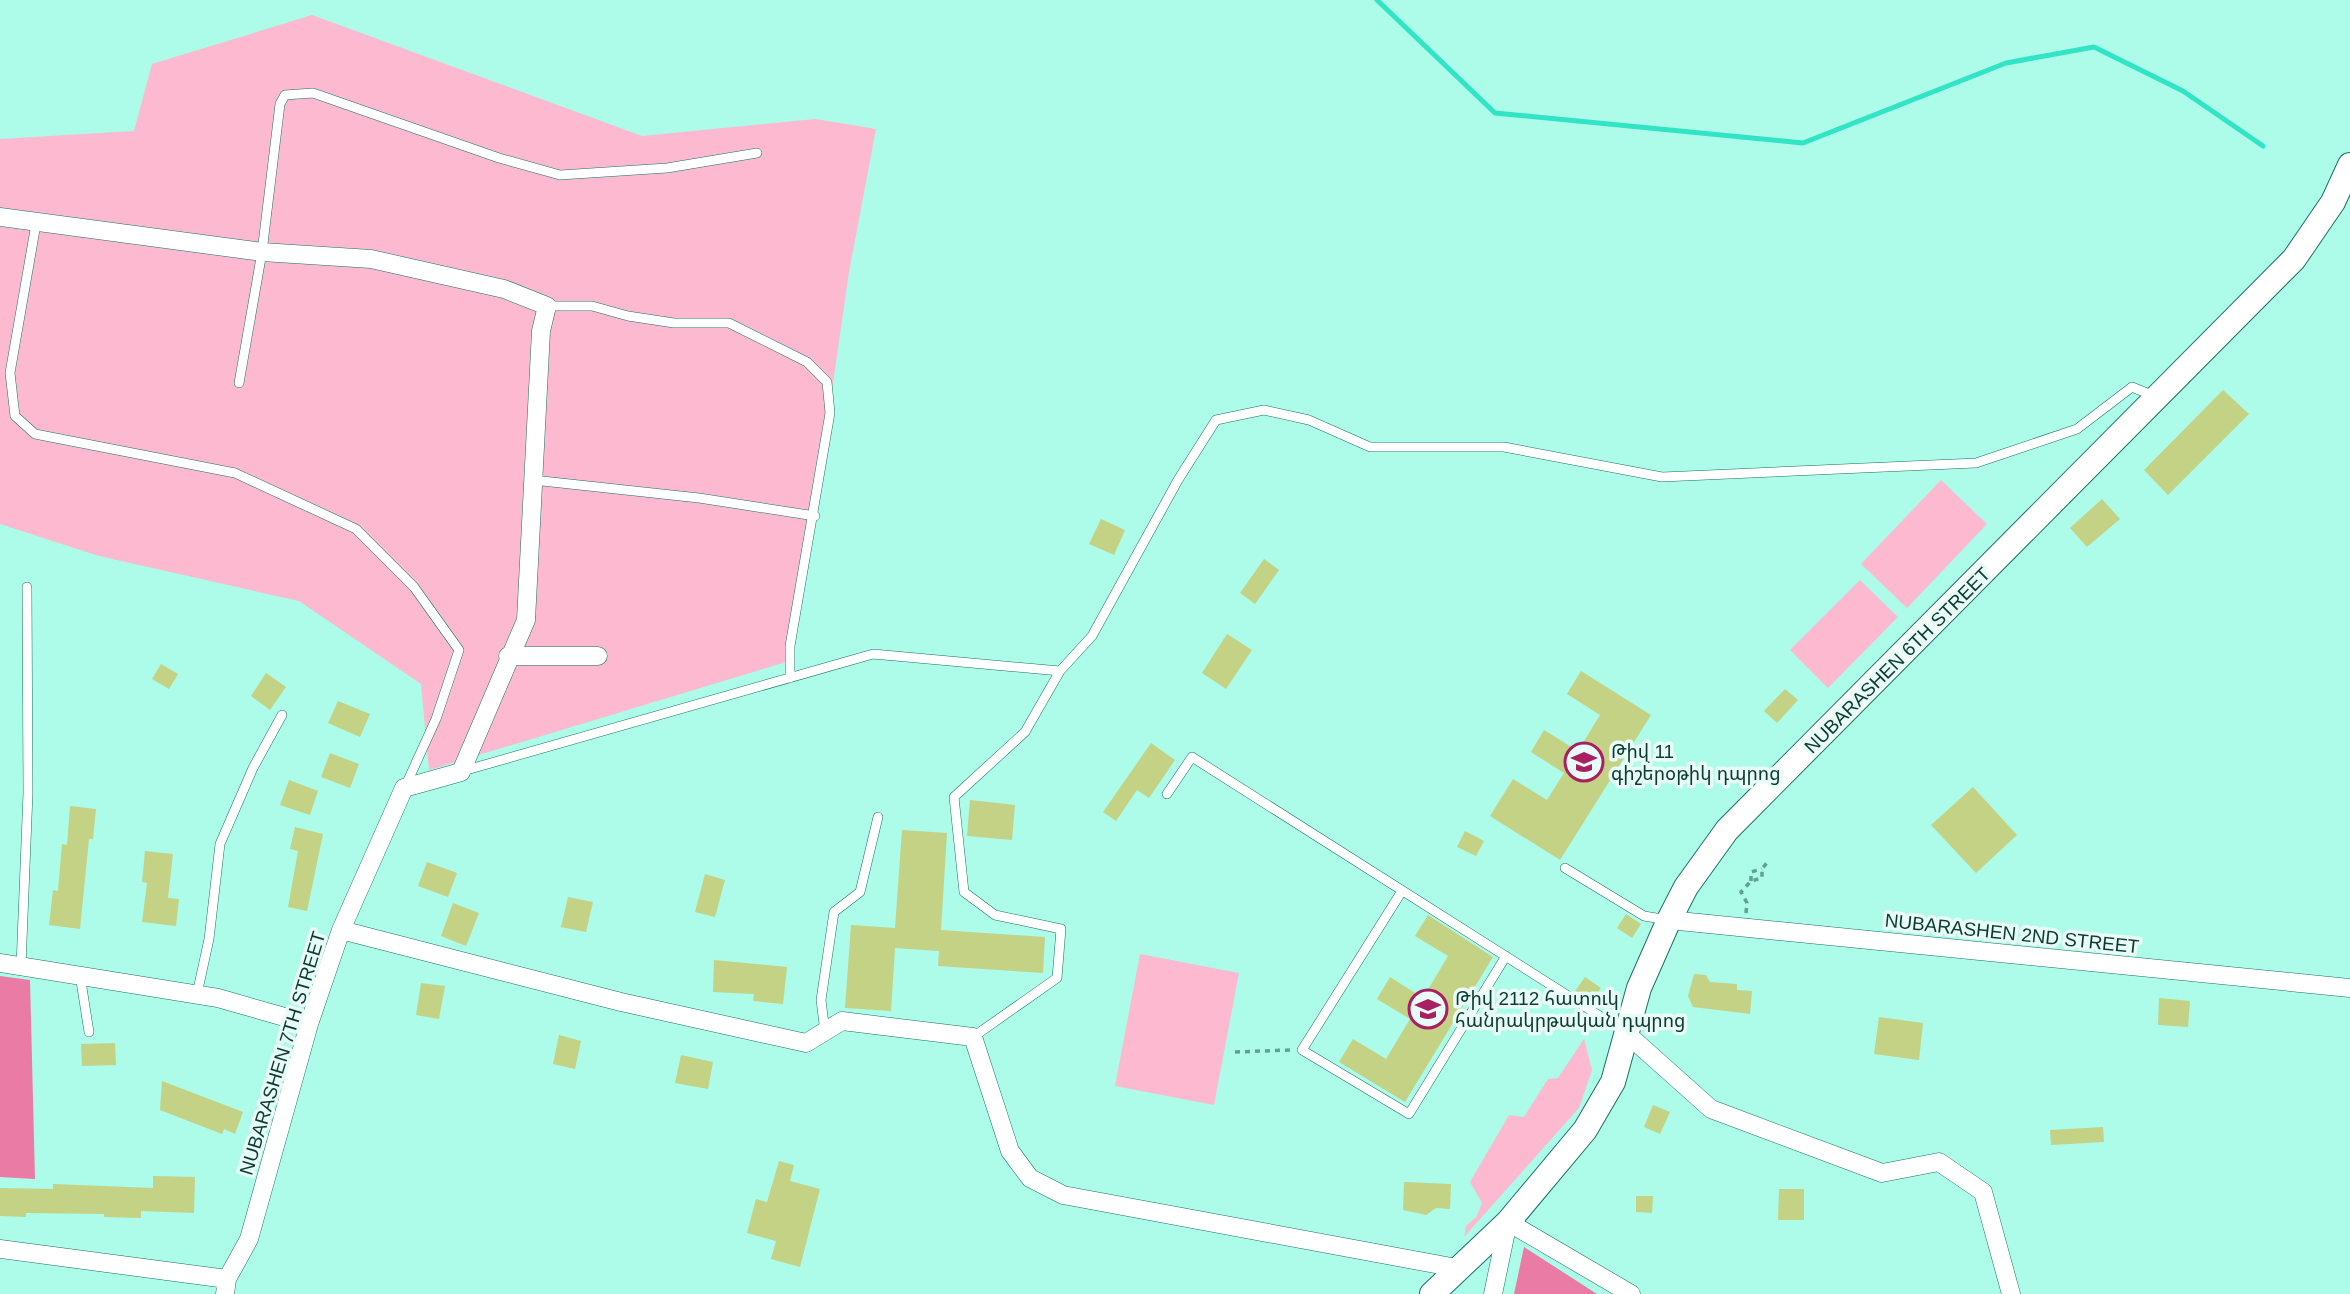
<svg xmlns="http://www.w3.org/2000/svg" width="2350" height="1294" font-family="Helvetica,'Noto Sans Armenian',sans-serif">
<rect width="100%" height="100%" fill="#acfce9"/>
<path fill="#fcb9cf" d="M312,15L642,136L815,119L876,129L849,272L793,660L429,770L421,684L299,601L99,556L0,524V139L134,131L152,64Z
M1941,480L1987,524L1907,608L1861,564Z
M1860,580L1898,617L1828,688L1790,650Z
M1140,954L1239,973L1214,1105L1115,1086Z
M1584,1039L1592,1070L1579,1108L1464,1237L1466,1226L1477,1216L1482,1203L1470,1182L1509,1115L1524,1117L1548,1079L1558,1078Z"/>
<path fill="#ea7ba4" d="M0,976L30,980L35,1179L0,1177Z
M1524,1247L1597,1294H1514Z"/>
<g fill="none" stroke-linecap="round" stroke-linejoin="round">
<path stroke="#30e4c5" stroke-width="5" d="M1377,0L1495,113L1803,143L2006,63L2094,47L2183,91L2263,146"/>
</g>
<path fill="#c3d284" d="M2223,390L2249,414L2168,495L2144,470Z
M2102,499L2120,519L2087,547L2070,528Z
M1101,519L1125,530L1114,555L1089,544Z
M1264,559L1279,570L1255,604L1240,593Z
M1227,634L1252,650L1226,689L1202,673Z
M161,664L178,674L169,689L152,679Z
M1581,671L1651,715L1560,860L1490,816L1513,779L1547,800L1564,773L1531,752L1544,730L1578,751L1600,715L1567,694Z
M266,673L286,687L270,710L251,696Z
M1785,689L1798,700L1777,723L1764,711Z
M338,701L370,714L360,737L328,723Z
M1151,743L1175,760L1149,798L1137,790L1116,821L1103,812Z
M330,753L359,764L350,788L321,777Z
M289,780L318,791L310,815L280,805Z
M1973,787L2017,835L1976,873L1931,825Z
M970,800L1015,805L1012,840L967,836Z
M70,806L96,809L93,839H89L80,929L49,925L53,890L58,891L62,844L67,845Z
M295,827L323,834L307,911L288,907L298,851L290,849Z
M902,830L947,833L941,930L1045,937L1043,973L938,966L939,951L895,948L891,1011L845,1008L851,925L895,928Z
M1465,831L1484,841L1476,856L1457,847Z
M145,851L173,854L168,898L179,899L176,926L142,922L147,883L142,882Z
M427,862L457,873L448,897L418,886Z
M705,874L725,880L715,917L695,912Z
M568,897L593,902L586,932L561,927Z
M453,903L479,913L466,946L441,936Z
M1626,914L1641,924L1632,938L1617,928Z
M1428,915L1493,957L1405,1102L1339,1062L1353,1039L1386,1059L1410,1019L1377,999L1390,977L1423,998L1448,956L1415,936Z
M714,960L787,967L783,1004L753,1001L754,994L713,992Z
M1694,974L1706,975L1710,982L1737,984V990L1752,991L1750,1014L1693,1007L1688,996Z
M1585,977L1601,988L1592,1001L1575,991Z
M421,983L445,986L439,1019L416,1015Z
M2159,998L2190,1001L2188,1027L2158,1025Z
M1879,1017L1923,1023L1919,1060L1874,1054Z
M559,1035L581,1041L575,1069L553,1064Z
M115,1043L116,1065L82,1066L81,1044Z
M681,1055L713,1062L708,1089L675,1083Z
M162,1081L243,1112L235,1134L224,1129L222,1134L160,1110Z
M1653,1105L1670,1112L1660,1134L1644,1127Z
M2103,1127L2104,1142L2051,1145L2050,1130Z
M779,1161L794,1165L790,1181L820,1189L800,1267L771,1259L776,1241L747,1233L756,1199L767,1202Z
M153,1176L195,1177L194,1213L141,1211V1218L104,1217V1214L26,1213V1217L0,1216V1188L53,1189V1184L153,1188Z
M1404,1182L1451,1184L1450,1209L1436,1208L1426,1215L1403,1210Z
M1779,1189H1804V1220H1778Z
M1636,1196H1653L1652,1213L1636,1212Z"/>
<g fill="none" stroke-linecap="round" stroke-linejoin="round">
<defs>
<path id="lane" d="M36,224L10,373L15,416L35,434L235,473L356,529L414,587L459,650L436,719L405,787
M547,306H592L628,316L674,323H729L807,362L827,382L830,413L790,646V678
M239,383L262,252L280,104L285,95L313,93L499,158L560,175L667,168L757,153
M533,480L699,498L815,516
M463,771L873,654L1060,671
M1167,794L1192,757L1625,1032
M1565,868L1644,916L1668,920
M1402,891L1302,1050L1409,1114L1506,956
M21,966L28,793L27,587
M80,975L89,1032
M197,994L209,939L220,844L253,768L282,715
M825,1032L821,1000L834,912L860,892L878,817
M973,1037L1057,978L1061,929L995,915L964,892L954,797L1025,732L1060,671L1092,636L1178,480L1216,420L1264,410L1309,420L1370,447H1504L1662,477L1976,463L2077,429L2132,387L2154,396"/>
<path id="street" d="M0,217L262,252L371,259L504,289L547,306L541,331L526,620L461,772L404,788L341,930L309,1024L249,1239L227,1279L225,1294
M508,656H598
M1669,920L2350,988
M341,930L621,1002L806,1043L842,1021L973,1037L1010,1151L1030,1178L1063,1195L1457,1268
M0,963L218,998L309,1024
M1626,1033L1711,1109L1882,1173L1939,1162L1983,1192L2011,1294
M0,1249L227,1279
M1493,1294L1508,1222L1631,1294"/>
<path id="secondary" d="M1432,1294L1508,1222L1585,1130L1613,1082L1639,988L1669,920L1686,887L1727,830L2294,259L2333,202L2350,165"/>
</defs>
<use href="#lane" stroke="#1a7061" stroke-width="10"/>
<use href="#street" stroke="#1a7061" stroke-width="19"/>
<use href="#secondary" stroke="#1a7061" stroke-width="26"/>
<path stroke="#60a193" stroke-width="3.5" stroke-dasharray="5 5" stroke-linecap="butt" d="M1751,881V872L1762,869
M1746,913L1747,903L1741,892L1751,881L1762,878V869L1769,860
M1235,1052L1290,1050"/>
<use href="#lane" stroke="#fff" stroke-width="9"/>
<use href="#street" stroke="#fff" stroke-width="18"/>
<use href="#secondary" stroke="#fff" stroke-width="24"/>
</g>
<defs>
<symbol id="school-ring" viewBox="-11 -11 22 22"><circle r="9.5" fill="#e8fbf6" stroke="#aa1f61" stroke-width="1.5"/><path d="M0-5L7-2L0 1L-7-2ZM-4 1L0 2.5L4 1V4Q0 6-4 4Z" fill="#aa1f61"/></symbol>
</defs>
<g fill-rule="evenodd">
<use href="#school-ring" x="1562" y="740" width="44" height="44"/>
<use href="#school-ring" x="1406" y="987" width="44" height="44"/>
</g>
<g text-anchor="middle" stroke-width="7" stroke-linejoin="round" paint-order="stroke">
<g font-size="19" fill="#0b3b32" stroke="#e8fbf6">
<text transform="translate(1897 660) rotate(-45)" y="7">NUBARASHEN 6TH STREET</text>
<text transform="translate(2012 933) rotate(6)" y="7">NUBARASHEN 2ND STREET</text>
<text transform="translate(282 1053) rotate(-73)" y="7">NUBARASHEN 7TH STREET</text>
</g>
<g font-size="19" fill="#0b3b32" stroke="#e8fbf6" text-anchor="start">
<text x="1611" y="758">Թիվ 11<tspan x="1611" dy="22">գիշերօթիկ դպրոց</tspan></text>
<text x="1455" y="1005">Թիվ 2112 հատուկ<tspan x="1455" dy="22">հանրակրթական դպրոց</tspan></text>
</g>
</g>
</svg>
